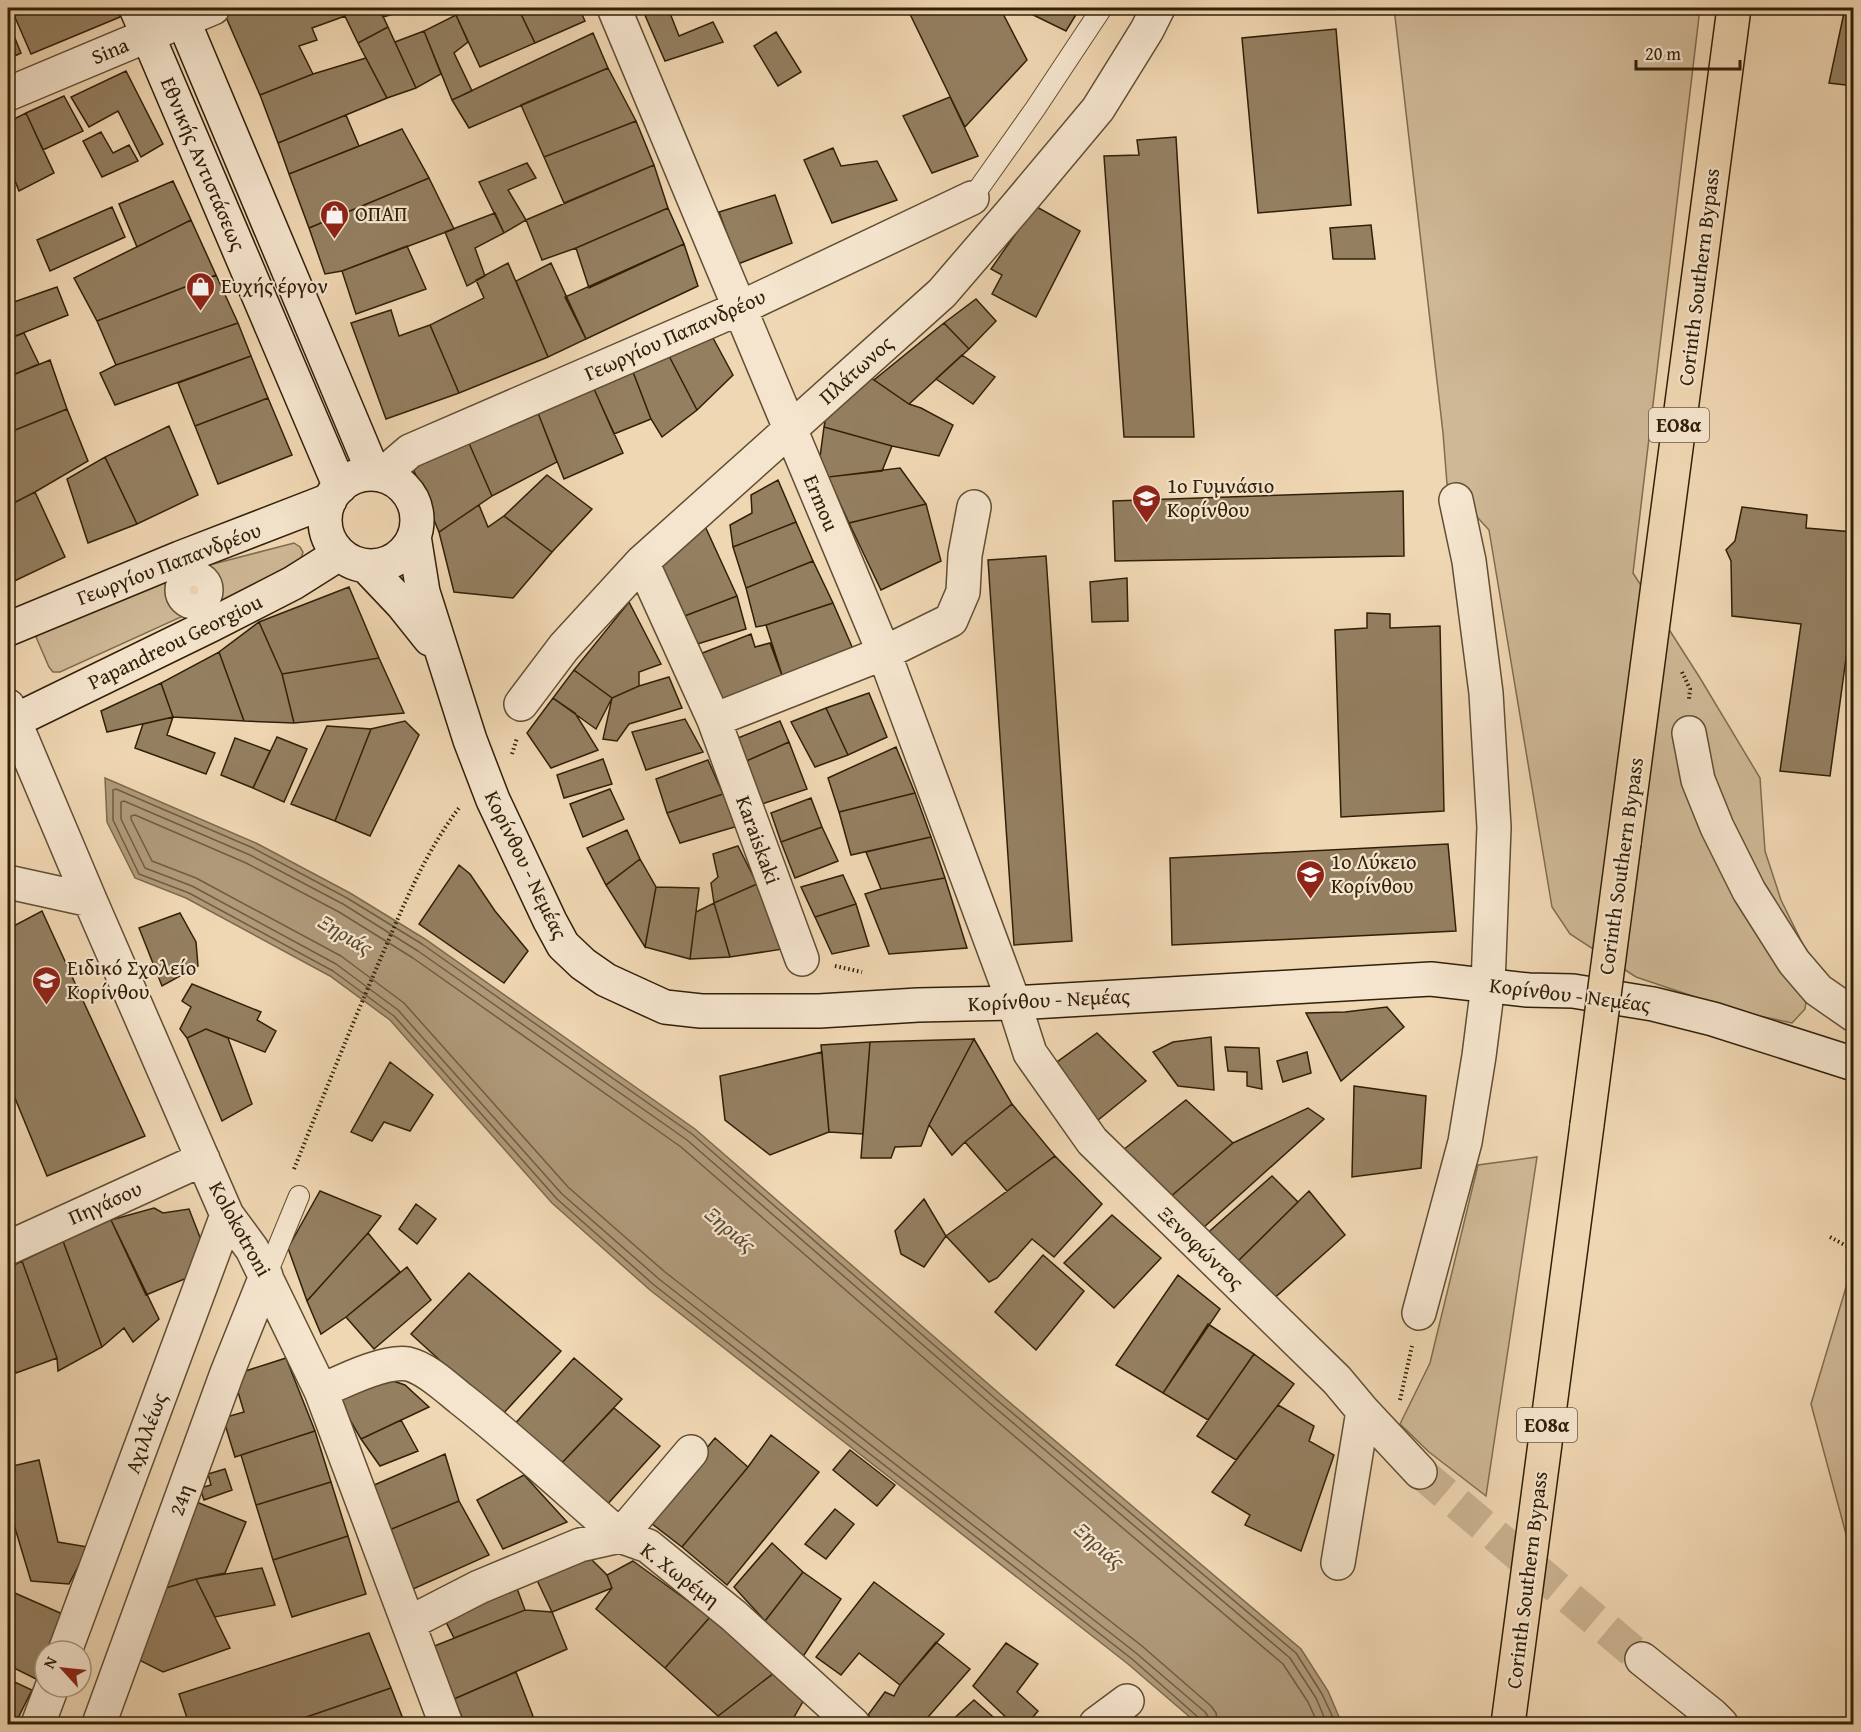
<svg xmlns="http://www.w3.org/2000/svg" width="1861" height="1732" font-family="'Gentium Book Plus',serif">
<rect width="100%" height="100%" fill="#f0d7b3"/>
<filter id="stains"><feTurbulence type="fractalNoise" baseFrequency=".00333" numOctaves="4"/><feColorMatrix values="0 0 0 0 .2 0 0 0 0 .09 0 0 0 0 .02 0 0 0 .5 -.17"/></filter>
<radialGradient id="worn" r=".72"><stop offset=".6" stop-color="#630" stop-opacity="0"/><stop offset="1" stop-color="#630" stop-opacity=".3"/></radialGradient>
<path fill="#cfb896" stroke="#806c4f" stroke-width="1.5" d="M1394,8H1700L1633,573L1700,678L1760,778L1765,851L1781,900L1811,961L1805,1009L1792,1023L1737,1011L1636,977L1570,934L1552,907L1489,530L1447,484L1443,433Z
M294,543L300,547L303,552L301,559L234,596L206,607L213,589L210,582L190,570Z
M177,575L176,585L180,604L192,612L60,672H53L49,667L36,637L39,634Z
M1537,1157L1486,1496L1429,1452L1400,1424L1430,1363L1478,1165Z
M1853,1264H1854L1853,1560L1811,1404Z"/>
<path fill="#af9979" stroke="#7c694c" stroke-width="1.5" d="M105,778L256,843L350,893L425,939L695,1129L1001,1395L1301,1649L1328,1691L1342,1724H1198L1128,1664L650,1290L552,1203L390,1020L330,976L186,898L135,878L107,822Z"/>
<g fill="none" stroke-linecap="round" stroke-linejoin="round">
<path stroke="#705c40" stroke-width="1.5" d="M1202,1724L1199,1718L1132,1659L654,1285L557,1199L394,1016L333,971L189,893L139,874L113,820V790L116,789L253,848L347,898L422,944L692,1134L997,1400L1296,1653L1322,1694L1336,1724
M1209,1724V1718L1205,1712L1136,1653L659,1279L562,1194L398,1010L336,964L192,886L145,868L121,819V802L124,801L250,855L343,904L418,951L687,1140L992,1405L1290,1658L1316,1698L1327,1724
M1218,1724L1216,1713L1211,1706L1142,1646L665,1272L568,1187L404,1003L341,956L196,878L152,861L131,819V816L135,815L246,863L339,912L413,958L681,1147L986,1412L1283,1664L1308,1702L1318,1724"/>
</g>
<path fill="#947f61" stroke="#302008" stroke-width="1.5" d="M11,8H116L120,17L31,54Z
M222,8H341L345,16L312,28L317,40L299,46L313,74L260,95Z
M341,8H379L388,27L358,43Z
M379,8H401L403,11L383,17Z
M477,8H518L535,43L480,67L456,15Z
M518,8H579L585,21L535,43Z
M657,8H668L679,36L713,22L723,42L665,61L644,13Z
M907,8H1000L1027,60L965,127Z
M1019,8H1080L1066,31Z
M1845,8H1854V86L1829,83Z
M456,15L468,42L454,53L472,91L452,100L424,31Z
M8,21L21,53L8,59Z
M388,27L416,88L387,98L358,43Z
M1336,29L1351,205L1258,213L1242,38Z
M424,31L441,74L416,88L395,42Z
M776,32L801,72L778,86L754,46Z
M593,33L608,68L469,128L452,100Z
M366,58L387,98L278,143L260,95L313,74Z
M608,68L636,121L544,157L521,105Z
M126,71L163,144L141,157L118,111L89,127L71,97Z
M64,96L83,131L43,150L26,113Z
M950,97L978,156L932,173L903,116Z
M26,113L54,173L19,191L8,163V122Z
M346,115L359,146L289,174L278,143Z
M636,121L654,165L564,203L544,157Z
M402,129L429,178L309,228L289,174Z
M101,132L113,153L129,145L138,161L102,177L83,141Z
M1176,137L1194,437H1124L1104,156L1139,155L1137,140Z
M833,148L841,166L877,161L897,200L832,223L804,160Z
M527,163L536,178L508,190L526,220L504,233L479,182Z
M654,165L668,208L576,248L542,260L526,220Z
M429,178L454,229L342,271L325,274L309,228Z
M173,181L191,220L137,247L119,204Z
M775,195L792,243L738,264L719,212Z
M1035,206L1080,231L1036,317L992,294L1002,275L991,269Z
M112,207L125,237L50,271L37,240Z
M668,208L684,244L589,288L576,248Z
M495,213L504,233L475,248L485,276L467,286L445,232Z
M191,220L216,275L97,321L74,278Z
M1371,225L1375,259H1333L1330,228Z
M684,244L698,286L586,339L565,297Z
M407,246L426,289L356,314L342,271Z
M508,263L548,357L459,393L430,325L484,298L476,280Z
M551,263L586,339L548,357L516,281Z
M216,275L238,323L116,365L97,321Z
M57,287L68,315L8,339V304Z
M976,299L996,321L969,349L944,323Z
M391,310L399,336L430,325L459,393L386,419L351,323Z
M238,323L251,356L115,405L100,373L116,365Z
M944,323L969,349L909,404L874,380Z
M24,333L39,364L8,377V339Z
M713,338L733,375L697,410L669,356Z
M962,355L995,377L973,404L936,379Z
M251,356L268,398L195,426L178,383Z
M669,356L697,410L662,437L651,419L633,372Z
M50,360L67,409L8,433V377Z
M633,372L651,419L614,434L594,389Z
M864,373L909,404L921,408L953,425L939,456L892,446L824,427L828,407Z
M594,389L623,453L564,479L538,413Z
M268,398L292,455L218,484L195,426Z
M67,409L88,461L35,492L8,506V433Z
M538,413L557,462L492,496L468,441Z
M169,426L198,495L137,524L105,457Z
M824,427L892,446L882,471L828,477L820,457Z
M468,441L492,496L439,532L412,466Z
M105,457L137,524L88,543L67,479Z
M900,468L926,504L849,523L828,477Z
M547,475L592,509L552,552L504,516Z
M778,480L796,522L733,547L730,525L752,513L751,495Z
M1403,491L1404,556L1115,561L1113,501Z
M35,492L65,557L8,584V506Z
M926,504L941,561L881,590L849,523Z
M479,505L488,527L504,516L552,552L513,598L454,592L439,532Z
M1742,507L1807,515L1806,528L1854,532V629H1850L1830,776L1780,771L1801,624L1732,616L1731,561L1726,550L1735,541Z
M796,522L813,561L746,588L733,547Z
M704,524L737,596L682,617L661,567Z
M1046,556L1072,941L1014,945L988,560Z
M813,561L833,603L766,625L756,627L746,588Z
M1127,578L1128,621L1092,622L1090,582Z
M349,587L379,658L282,674L259,622Z
M737,596L746,629L694,645L682,617Z
M629,602L661,664L639,672V686L612,698L574,670Z
M833,603L853,649L783,678L766,625Z
M1367,613L1390,614V628L1440,626L1444,811L1341,817L1335,630L1367,628Z
M259,622L282,674L294,723L244,721L219,652Z
M751,634L755,647L770,643L783,678L718,703L700,654Z
M219,652L244,721L173,717L161,683Z
M379,658L404,713L294,723L282,674Z
M574,670L612,698L596,729L553,698Z
M669,677L682,708L629,724L617,741L603,739L612,698L639,686Z
M161,683L173,717L107,732L101,711Z
M869,693L887,737L848,755L826,708Z
M553,698L575,713L598,750L551,768L527,733Z
M826,708L848,755L815,767L791,722Z
M173,717L167,735L215,753L206,774L135,748L143,724Z
M685,719L703,752L646,770L632,732Z
M405,721L419,735L370,836L335,821L371,729Z
M780,721L789,742L742,763L733,740Z
M327,726L371,729L335,821L291,804Z
M277,737L307,749L284,802L253,788Z
M235,738L270,751L253,788L221,775Z
M789,742L807,789L762,804L742,763Z
M896,747L915,793L839,812L828,778Z
M603,759L612,784L564,798L557,775Z
M708,760L723,794L667,813L656,779Z
M610,789L624,819L583,837L570,804Z
M915,793L931,837L851,855L839,812Z
M723,794L738,826L680,843L667,813Z
M811,798L822,827L781,842L771,813Z
M822,827L838,861L795,878L781,842Z
M627,830L640,859L606,885L587,848Z
M931,837L945,878L881,889L866,852Z
M1448,844L1456,931L1172,945L1170,858Z
M738,846L757,884L714,903L711,883L718,877L713,854Z
M640,859L656,887L645,947L606,885Z
M459,865L470,874L495,911L528,951L504,983L419,924Z
M843,875L856,904L815,917L801,887Z
M945,878L967,948L889,954L865,894L881,889Z
M757,884L783,949L730,957L714,903Z
M656,887L699,888L690,959L645,947Z
M714,903L730,957L690,959L696,912Z
M856,904L869,946L832,954L815,917Z
M42,911L145,1136L47,1176L8,1081V929Z
M180,913L196,942L198,966L162,986L139,928Z
M192,984L261,1012L257,1020L276,1031L265,1052L206,1029L187,1038L180,1029L191,1007L182,1001Z
M1387,1007L1404,1027L1341,1081L1306,1013L1345,1012Z
M206,1029L228,1038L252,1104L222,1121L187,1038Z
M1097,1033L1146,1081L1097,1121L1057,1062Z
M1211,1037L1214,1090L1178,1086L1153,1052L1173,1042Z
M974,1039L1012,1104L965,1142L952,1155L929,1125Z
M974,1039L929,1125L921,1146L895,1147L891,1158H861L870,1042Z
M870,1042L863,1134L829,1132L821,1045Z
M1225,1047L1259,1048L1262,1089L1247,1086V1072L1228,1071Z
M822,1052L829,1132L770,1155L725,1120L720,1076Z
M1307,1052L1311,1073L1283,1082L1277,1061Z
M390,1062L433,1095L410,1131L384,1122L372,1141L351,1132Z
M1354,1086L1426,1096L1421,1168L1352,1177Z
M1186,1100L1233,1143L1169,1198L1123,1150Z
M1012,1104L1055,1156L1007,1191L965,1142Z
M1308,1108L1324,1119L1203,1228L1169,1198L1233,1143Z
M1055,1156L1102,1204L1054,1257L1032,1239L997,1278L989,1282L946,1236Z
M1272,1176L1298,1202L1233,1266L1203,1237Z
M320,1191L381,1216L368,1233L307,1301L288,1248Z
M1309,1191L1345,1235L1269,1303L1233,1266Z
M924,1199L946,1236L924,1267L901,1254L895,1231Z
M416,1204L436,1219L417,1244L399,1229Z
M154,1208L163,1213L189,1209L205,1250L199,1273L146,1295L111,1220Z
M1112,1215L1161,1258L1114,1308L1064,1263Z
M111,1220L159,1319L133,1342L124,1328L102,1347L63,1241L99,1223Z
M368,1233L400,1272L346,1317L321,1334L307,1301Z
M63,1241L102,1347L58,1371L57,1358L22,1261Z
M1043,1255L1084,1291L1036,1350L995,1312Z
M22,1261L57,1358L16,1373L8,1353V1268Z
M407,1267L431,1300L374,1349L346,1317Z
M469,1273L561,1351L501,1416L411,1334Z
M1178,1275L1220,1309L1163,1393L1116,1365Z
M1208,1324L1254,1354L1208,1420L1163,1393Z
M1254,1354L1294,1384L1236,1460L1197,1436Z
M286,1358L315,1431L235,1457L223,1418L244,1412L233,1375Z
M574,1358L622,1399L558,1467L513,1426Z
M387,1379L405,1385L429,1407L361,1439L339,1401Z
M1278,1405L1314,1426L1309,1441L1334,1455L1301,1551L1245,1525L1250,1515L1212,1492Z
M614,1408L660,1446L605,1507L558,1467Z
M401,1420L418,1451L380,1466L361,1439Z
M315,1431L331,1482L256,1505L241,1455Z
M771,1435L819,1472L727,1585L682,1547L748,1467Z
M715,1438L748,1467L682,1547L647,1520Z
M850,1450L895,1485L877,1506L833,1470Z
M445,1454L459,1501L387,1531L372,1486Z
M39,1460L58,1542L88,1547L69,1584L31,1581L8,1505V1467Z
M225,1469L232,1490L204,1500L200,1488L211,1485L208,1474Z
M524,1475L567,1522L503,1549L477,1500Z
M331,1482L348,1536L273,1560L256,1505Z
M194,1501L246,1522L225,1573L196,1579L159,1590Z
M459,1501L489,1555L413,1589L387,1531Z
M835,1509L854,1524L826,1559L805,1544Z
M348,1536L366,1594L292,1617L273,1560Z
M772,1543L803,1572L765,1621L734,1587Z
M586,1554L607,1575L612,1588L552,1612L535,1576Z
M633,1561L710,1617L665,1668L596,1609L612,1588L607,1575Z
M262,1568L275,1605L215,1617L196,1579Z
M803,1572L841,1599L802,1658L765,1621Z
M196,1579L230,1648L163,1672L133,1657L159,1590Z
M874,1582L944,1634L900,1685L859,1653L841,1675L816,1657Z
M515,1583L525,1610L454,1638L443,1616Z
M8,1590L67,1616L51,1651H45V1664L38,1680L8,1665Z
M525,1610L552,1612L567,1649L454,1699L432,1647Z
M710,1617L774,1673L718,1716L665,1668Z
M369,1633L391,1688L286,1724H189L179,1694Z
M936,1642L970,1669L922,1724H879L868,1715L885,1692L894,1696L900,1685Z
M1006,1643L1038,1664L1017,1692L1038,1711L1027,1724H1013L973,1686Z
M516,1672L536,1724H465L454,1699Z
M774,1673L805,1698L790,1724H725L718,1716Z
M8,1679L32,1690L15,1724H8Z
M391,1688L405,1724H286Z
M974,1700L1001,1724H948Z"/>
<g fill="none" stroke-linecap="round" stroke-linejoin="round">
<path stroke="#cab291" stroke-width="33" stroke-dasharray="33 16" stroke-linecap="butt" d="M1420,1472L1642,1659"/>
<defs>
<path id="lane" d="M972,198L1035,109L1102,8
M266,1276L299,1196"/>
<path id="street" d="M614,8L884,653L1014,1003L1030,1053L1092,1141L1337,1380L1363,1411L1420,1472
M8,94L213,8
M382,475L410,451L740,308L972,198
M642,562L714,720L802,959
M182 590a12 12 0 1 1 24 0a12 12 0 1 1-24 0Z
M521,704L564,647L642,562L942,293L1016,207L1098,109L1147,30L1158,8
M8,706L90,900L227,1215L252,1249L321,1391L446,1724
M714,720L884,653L951,620L963,592L965,555L974,507
M1689,733L1698,780L1717,827L1749,891L1794,962L1818,990L1854,1015
M8,882L90,900
M8,1248L203,1159
M1419,1313L1465,1142L1479,1056L1488,985L1494,827L1486,693L1469,561L1456,500
M321,1391C343,1381 385,1360 408,1364C426,1368 446,1387 461,1399C516,1442 567,1490 620,1536L691,1452
M1338,1563L1363,1411
M409,1623L479,1587L580,1545L620,1536L648,1546L734,1616L853,1724
M65,1651L227,1215
M1642,1659L1712,1715L1721,1724
M38,1724L52,1687
M99,1724L227,1373L266,1276
M1096,1724L1127,1701"/>
<path id="secondary" d="M136,8L340,487
M178,8L374,474
M325 520a46 46 0 1 1 92 0a46 46 0 1 1-92 0Z
M414,536L423,592L470,740L493,800L550,921L563,945L583,964L606,980L665,1007L701,1011H819L918,1005L1014,1003L1431,979L1528,990L1573,991L1653,1004L1713,1019L1854,1064
M366,566L402,604L430,639
M8,629L180,558L330,500
M8,724L211,625L293,583L339,554"/>
<path id="highway" d="M1624,843L1734,8
M1508,1724L1587,1125"/>
</defs>
<use href="#lane" stroke="#604e33" stroke-width="22"/>
<use href="#street" stroke="#604e33" stroke-width="36"/>
<use href="#secondary" stroke="#302008" stroke-width="36"/>
<use href="#highway" stroke="#302008" stroke-width="36"/>
<path stroke="#302008" stroke-width="4" stroke-dasharray="1.5 3" stroke-linecap="butt" d="M1682,672L1690,689L1689,699
M512,754L517,738
M835,966L862,972
M294,1169C323,1097 352,1024 383,953C404,904 426,851 459,808
M1830,1237L1854,1250
M1400,1400L1412,1346"/>
<use href="#lane" stroke="#f5e5ce" stroke-width="20"/>
<use href="#street" stroke="#f5e5ce" stroke-width="33"/>
<use href="#secondary" stroke="#f5e5ce" stroke-width="33"/>
<use href="#highway" stroke="#f0d7b3" stroke-width="33"/>
<defs>
<path id="highway-bridge" d="M1587,1125L1624,843"/>
</defs>
<use href="#highway-bridge" stroke="#302008" stroke-width="36" stroke-linecap="butt"/>
<use href="#highway-bridge" stroke="#f0d7b3" stroke-width="33"/>
</g>
<defs>
<symbol id="shop-pin" viewBox="-11 -11 22 30"><path d="M0 17L-7.5 6A9.5 9.5 0 1 1 7.5 6Z" fill="#8f2418" stroke="#f5e5ce"/><path d="M-5-2.5h2.3a2.7 3.5 0 0 1 5.4 0H5L5.5 6h-11ZM-1.5-2.5h3a1.5 2.3 0 0 0-3 0Z" fill="#fff"/></symbol>
<symbol id="school-pin" viewBox="-11 -11 22 30"><path d="M0 17L-7.5 6A9.5 9.5 0 1 1 7.5 6Z" fill="#8f2418" stroke="#f5e5ce"/><path d="M0-5L7-2L0 1L-7-2ZM-4 1L0 2.5L4 1V4Q0 6-4 4Z" fill="#fff"/></symbol>
</defs>
<g fill-rule="evenodd">
<use href="#shop-pin" x="318" y="198" width="33" height="45"/>
<use href="#shop-pin" x="184" y="270" width="33" height="45"/>
<use href="#school-pin" x="1130" y="482" width="33" height="45"/>
<use href="#school-pin" x="1294" y="858" width="33" height="45"/>
<use href="#school-pin" x="30" y="964" width="33" height="45"/>
</g>
<g text-anchor="middle" stroke-width="4.5" stroke-linejoin="round" paint-order="stroke">
<g fill="#f5e5ce" stroke="#6b5b43" stroke-width="1.5">
<rect x="1649" y="408" width="60" height="34" rx="4.5"/>
<rect x="1517" y="1408" width="60" height="34" rx="4.5"/>
</g>
<g font-size="20" font-weight="bold" fill="#302008">
<text x="1679" y="432">ΕΟ8α</text>
<text x="1547" y="1432">ΕΟ8α</text>
</g>
<g font-size="21" fill="#302008" stroke="#f5e5ce">
<text transform="translate(110 51) rotate(-23)" y="7">Sina</text>
<text transform="translate(203 164) rotate(67)" y="7">Εθνικής Αντιστάσεως</text>
<text transform="translate(1699 277) rotate(-83)" y="7">Corinth Southern Bypass</text>
<text transform="translate(675 335) rotate(-24)" y="7">Γεωργίου Παπανδρέου</text>
<text transform="translate(856 370) rotate(-42)" y="7">Πλάτωνος</text>
<text transform="translate(821 503) rotate(67)" y="7">Ermou</text>
<text transform="translate(169 564) rotate(-21)" y="7">Γεωργίου Παπανδρέου</text>
<text transform="translate(175 642) rotate(-26)" y="7">Papandreou Georgiou</text>
<text transform="translate(758 840) rotate(70)" y="7">Karaiskaki</text>
<text transform="translate(526 865) rotate(64)" y="7">Κορίνθου - Νεμέας</text>
<text transform="translate(1621 866) rotate(-82)" y="7">Corinth Southern Bypass</text>
<text transform="translate(1570 995) rotate(7)" y="7">Κορίνθου - Νεμέας</text>
<text transform="translate(1049 1000) rotate(-3)" y="7">Κορίνθου - Νεμέας</text>
<text transform="translate(105 1203) rotate(-24)" y="7">Πηγάσου</text>
<text transform="translate(240 1229) rotate(61)" y="7">Kolokotroni</text>
<text transform="translate(1201 1248) rotate(44)" y="7">Ξενοφώντος</text>
<text transform="translate(146 1433) rotate(-70)" y="7">Αχιλλέως</text>
<text transform="translate(181 1500) rotate(-70)" y="7">24η</text>
<text transform="translate(680 1575) rotate(37)" y="7">Κ. Χωρέμη</text>
<text transform="translate(1527 1580) rotate(-83)" y="7">Corinth Southern Bypass</text>
</g>
<g font-size="21" fill="#302008" stroke="#f5e5ce" text-anchor="start">
<text x="355" y="221">ΟΠΑΠ</text>
<text x="221" y="293">Ευχής έργον</text>
<text x="1167" y="493">1ο Γυμνάσιο<tspan x="1167" dy="24">Κορίνθου</tspan></text>
<text x="1331" y="869">1ο Λύκειο<tspan x="1331" dy="24">Κορίνθου</tspan></text>
<text x="67" y="975">Ειδικό Σχολείο<tspan x="67" dy="24">Κορίνθου</tspan></text>
</g>
<g font-size="22" font-style="italic" fill="#5c4a30" stroke="#f5e5ce">
<text transform="translate(346 934) rotate(31)" y="8">Ξηριάς</text>
<text transform="translate(731 1229) rotate(40)" y="8">Ξηριάς</text>
<text transform="translate(1100 1545) rotate(41)" y="8">Ξηριάς</text>
</g>
</g>
<rect width="1861" height="1732" fill="none" stroke="#f0d7b3" stroke-width="30"/>
<rect x="9" y="9" width="1843" height="1714" fill="none" stroke="#302008" stroke-width="3"/>
<rect x="15" y="15" width="1831" height="1702" fill="none" stroke="#302008" stroke-width="1.5"/>
<g transform="translate(63 1669) rotate(297)"><circle r="28" fill="#f5e5ce" stroke="#a6967f" stroke-width="1.5"/>
<path d="M0-4.5L10 22L0 15L-10 22Z" fill="#8f2418"/>
<text y="-9" font-size="16" font-weight="bold" text-anchor="middle" fill="#302008">N</text>
</g>
<path d="M1636 60v9h104v-9" fill="none" stroke="#302008" stroke-width="3"/>
<text x="1645" y="60" font-size="18" fill="#302008" stroke="#f5e5ce" stroke-width="4.5" paint-order="stroke">20 m</text>
<rect width="100%" height="100%" filter="url(#stains)"/>
<rect width="100%" height="100%" fill="url(#worn)"/>
</svg>
